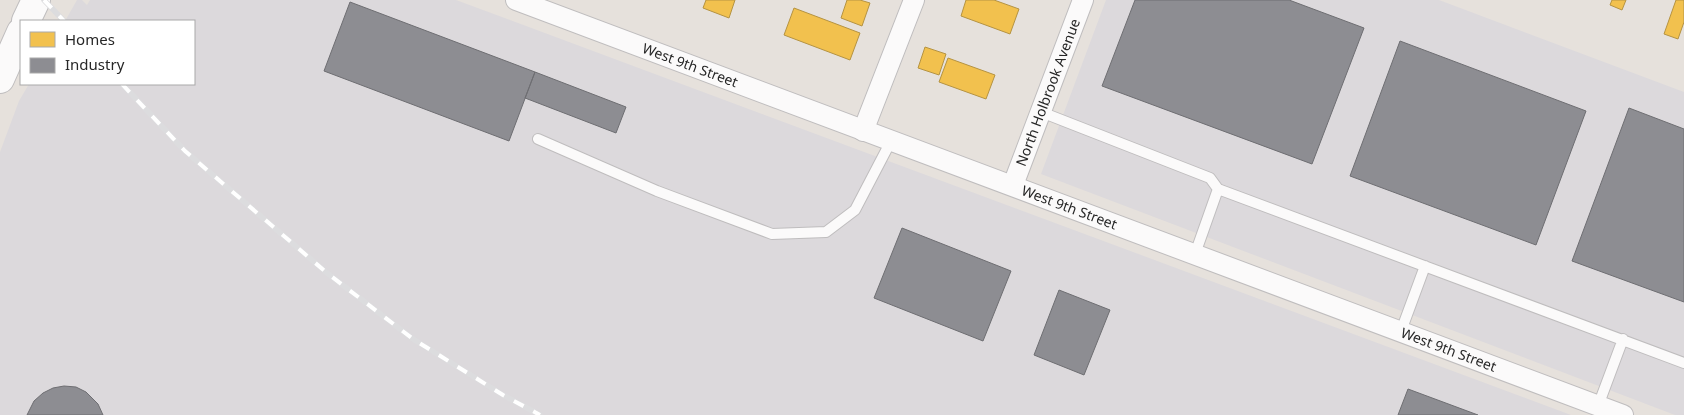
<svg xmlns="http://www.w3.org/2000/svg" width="1684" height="415" font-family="'Noto Sans',sans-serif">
<rect width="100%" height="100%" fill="#e6e1dc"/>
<path fill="#dcd9dc" d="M77,0H82L87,5L90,0H456L1571,415H0V152L19,101L29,84H194V21H65Z
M1106,0H1439L1684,92V415H1675L1041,174Z"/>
<path fill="#f2c14e" stroke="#b59342" d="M706,0H735L729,18L703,8Z
M847,0H860L870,3L862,26L841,18Z
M966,0H994L1019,9L1010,34L961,16Z
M1612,0H1626L1622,10L1610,5Z
M1676,0H1684V22L1678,39L1664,34Z
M794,8L860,33L850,60L784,35Z
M925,47L946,54L939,75L918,68Z
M948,58L995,75L986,99L939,82Z"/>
<path fill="#8d8d92" stroke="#6e6e72" d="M1135,0H1289L1364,28L1312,164L1102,86Z
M350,2L535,72L509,141L324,71Z
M1400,41L1586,111L1536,245L1350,176Z
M535,72L626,107L616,133L525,98Z
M1629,108L1684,129V302L1572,261Z
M902,228L1011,271L983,341L874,298Z
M1059,290L1110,310L1084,375L1034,355Z
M64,386L76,387L86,392L98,404L103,415H27L34,401L43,393L53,388Z
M1408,389L1478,415H1398Z"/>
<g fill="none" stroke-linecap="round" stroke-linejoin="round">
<defs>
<path id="lane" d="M1041,112L1210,178L1218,189
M538,139L657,191L772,234L826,232L855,210L891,141
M1195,254L1218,189L1684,363
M1401,331L1425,266
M1598,406L1623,339"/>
<g id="street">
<path id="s1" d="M516,0L1623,415"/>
<path d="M863,131L914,0"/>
<path id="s2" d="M1013,185L1083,0"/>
</g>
<path id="secondary" d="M26,21L36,0
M0,79L21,32"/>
</defs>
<use href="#lane" stroke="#bfbdbe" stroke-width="12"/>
<use href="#street" stroke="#bfbdbe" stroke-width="22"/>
<use href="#secondary" stroke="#bfbdbe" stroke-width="30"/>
<use href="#lane" stroke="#fbfafa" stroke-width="10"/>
<use href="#street" stroke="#fbfafa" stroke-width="20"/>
<use href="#secondary" stroke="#fbfafa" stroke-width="28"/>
<defs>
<path id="rail" d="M44,0L64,21
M122,84L185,151L327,273L413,339L503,395L540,415"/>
</defs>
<use href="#rail" stroke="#dcdcde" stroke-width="5.5"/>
<use href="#rail" stroke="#fff" stroke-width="4" stroke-dasharray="11" stroke-linecap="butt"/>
</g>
<g text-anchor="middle" stroke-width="5" stroke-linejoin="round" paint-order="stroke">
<g font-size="14" fill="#272727" stroke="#fff">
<text dy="5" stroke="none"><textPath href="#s1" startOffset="186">West 9th Street</textPath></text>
<text dy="5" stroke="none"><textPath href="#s2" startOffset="99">North Holbrook Avenue</textPath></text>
<text dy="5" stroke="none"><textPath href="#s1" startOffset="591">West 9th Street</textPath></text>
<text dy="5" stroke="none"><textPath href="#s1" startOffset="996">West 9th Street</textPath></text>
</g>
</g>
<rect x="20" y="20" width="175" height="65" fill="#ffffff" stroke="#a9a9a9"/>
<rect x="30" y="32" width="25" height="15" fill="#f2c14e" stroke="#a9a9a9"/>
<text x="65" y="45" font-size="15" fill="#272727">Homes</text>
<rect x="30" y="58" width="25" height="15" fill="#8d8d92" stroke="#a9a9a9"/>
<text x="65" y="70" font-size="15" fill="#272727">Industry</text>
</svg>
